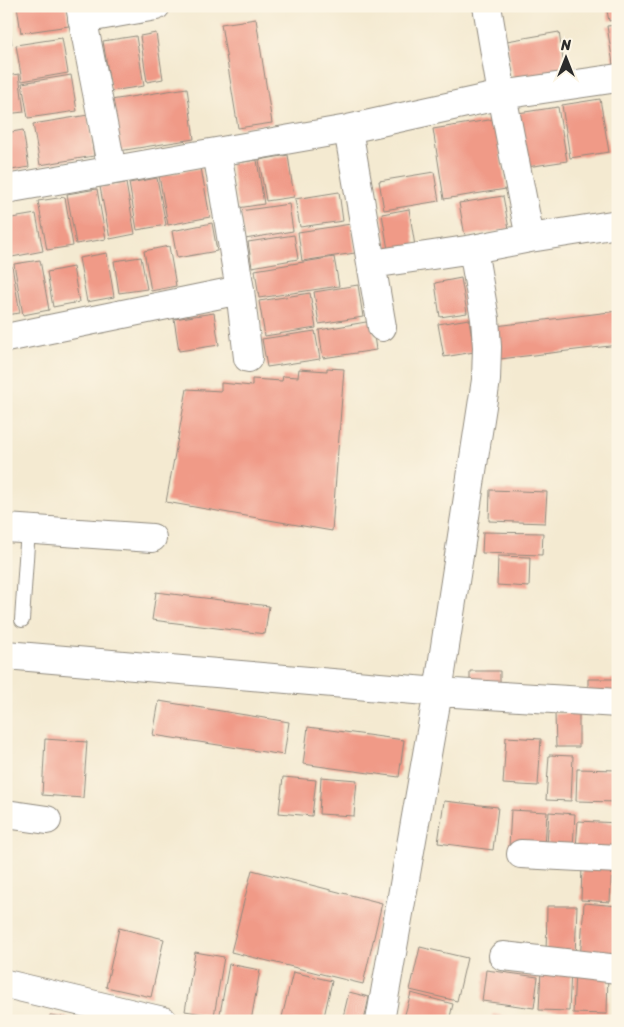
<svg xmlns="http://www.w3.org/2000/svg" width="624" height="1027" font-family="Sriracha,sans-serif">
<rect width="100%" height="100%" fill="#fcf5e5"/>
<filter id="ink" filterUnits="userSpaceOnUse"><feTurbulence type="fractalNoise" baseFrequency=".02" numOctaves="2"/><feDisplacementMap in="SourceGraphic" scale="10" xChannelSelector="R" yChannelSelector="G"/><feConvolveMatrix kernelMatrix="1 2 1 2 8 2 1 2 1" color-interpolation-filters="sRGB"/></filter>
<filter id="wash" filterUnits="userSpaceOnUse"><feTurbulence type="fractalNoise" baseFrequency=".0096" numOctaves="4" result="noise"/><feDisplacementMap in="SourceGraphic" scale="20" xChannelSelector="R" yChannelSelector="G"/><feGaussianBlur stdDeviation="1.12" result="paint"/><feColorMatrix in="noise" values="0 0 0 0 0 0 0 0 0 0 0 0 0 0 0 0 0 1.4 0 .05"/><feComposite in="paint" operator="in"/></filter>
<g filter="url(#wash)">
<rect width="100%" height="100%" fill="#f4ead1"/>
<g id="blocks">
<path fill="#f09a87" d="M17,6H66L69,26L21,33Z
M606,6H618V19L609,21Z
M6,14H7L12,44L6,45Z
M256,19L272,123L238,128L221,24Z
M618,25V64H613L607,26Z
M559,32L565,74L514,82L507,41Z
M156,33L163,79L147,82L140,36Z
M136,36L144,86L111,91L103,41Z
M62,38L68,73L22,81L16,45Z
M19,74L24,112L6,114V76Z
M71,75L77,111L28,118L22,83Z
M187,88L194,139L119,151L111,100Z
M600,99L609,152L570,158L562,105Z
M558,107L567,161L527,167L518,113Z
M88,115L94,156L40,165L33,124Z
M495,119L506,189L444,199L433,129Z
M23,130L29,167L6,171V133Z
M288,155L294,197L266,201L259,160Z
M257,160L264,204L238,208L231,164Z
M201,168L210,217L168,225L159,176Z
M434,172L439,201L384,210L379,181Z
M157,178L166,225L137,230L129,183Z
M126,183L135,234L110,239L100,187Z
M97,189L106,239L76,244L67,194Z
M339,192L343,221L300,227L295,199Z
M503,196L509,229L465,236L459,203Z
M65,197L73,246L47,250L38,201Z
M289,204L293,231L245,239L240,211Z
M409,209L415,246L388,250L382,214Z
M36,214L43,251L12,257L6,227V219Z
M212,223L217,251L177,258L172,231Z
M351,224L355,253L302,261L298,232Z
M294,235L298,259L252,267L248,242Z
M169,246L176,286L151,291L144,251Z
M107,253L114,297L87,302L79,258Z
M141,257L147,289L119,293L114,261Z
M334,257L339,286L259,298L255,270Z
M40,260L49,310L23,315L14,264Z
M12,266L20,313L6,315V267Z
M73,267L79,302L53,307L47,272Z
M461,278L467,313L440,317L435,283Z
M358,285L363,317L319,324L314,292Z
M310,293L316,328L265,336L259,301Z
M618,311V345L500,359L496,326Z
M214,313L219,345L179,351L174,319Z
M469,319L474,352L444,357L438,324Z
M372,321L376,350L323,358L319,330Z
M315,331L320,359L267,367L262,339Z
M327,368L344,369L332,531L166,502L187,389L221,391V383L252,386V379L282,381L283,376L298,377L299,369L327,371Z
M490,490L547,492L545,523L489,521Z
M483,532L543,533L542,555L482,553Z
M498,556L530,557L529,587L497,585Z
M156,592L269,606L265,634L152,620Z
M470,671H500V686H470Z
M588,679H618V694H588Z
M159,701L289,722L284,755L153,735Z
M579,713V747H556L555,714Z
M308,727L404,740L399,777L303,764Z
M506,737L541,739L538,786L503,784Z
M45,739L87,742L83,798L42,795Z
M549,755L573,756L571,801L546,800Z
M577,769L618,770L617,802L576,801Z
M283,777L316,780L312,816L279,813Z
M321,777L357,780L354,816L319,814Z
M444,801L498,807L493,850L438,843Z
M511,810L547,812L545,849L509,847Z
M549,812L575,814L573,848L547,846Z
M578,821L618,823V850L576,848Z
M582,865L612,867L610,902L581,900Z
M252,870L382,903L363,984L231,952Z
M584,903L618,906V963L580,960Z
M547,906H577L575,956L546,955Z
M119,928L164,939L151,997L106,987Z
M420,947L467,958L457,1001L410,990Z
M195,952L224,957L214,1016L185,1011Z
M229,964L260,970L251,1021H231L219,1019Z
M541,969L571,970L569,1011L539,1010Z
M486,970L538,977L534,1008L482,1001Z
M575,971L608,972L607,1014L573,1013Z
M293,972L332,981L323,1021H281Z
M349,992L369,997L364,1021H342Z
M411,993L453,1004L449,1021H403Z
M493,1014L523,1020V1021H492Z
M50,1015L82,1020V1021H49Z"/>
</g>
</g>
<g filter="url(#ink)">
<use href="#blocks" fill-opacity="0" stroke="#908a7e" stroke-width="1"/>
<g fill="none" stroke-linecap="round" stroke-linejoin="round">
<defs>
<path id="lane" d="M22,620L28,529"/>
<path id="street" d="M80,6L112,170
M487,6L502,95L530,238
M82,19L156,6
M348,129L382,327
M217,152L240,290L248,358
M6,189L348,129L502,95L618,78
M372,264L473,249L530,238L618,224
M6,338L240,290
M6,528L152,538
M6,655L438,692L618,703
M6,814L47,820
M521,854L618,859
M503,956L618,969
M6,984L163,1021
M380,1021L438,692L486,380L487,347L485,319L473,249"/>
</defs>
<use href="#lane" stroke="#908a7e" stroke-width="16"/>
<use href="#street" stroke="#908a7e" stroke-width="30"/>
<use href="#lane" stroke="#fff" stroke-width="14"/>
<use href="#street" stroke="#fff" stroke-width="28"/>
</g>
</g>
<rect width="624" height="1027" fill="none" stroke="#fcf5e5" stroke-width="25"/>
<g transform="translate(566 58)" stroke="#fcf5e5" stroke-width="4" paint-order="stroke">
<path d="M0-4L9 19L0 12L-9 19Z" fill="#2b2b2b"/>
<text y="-8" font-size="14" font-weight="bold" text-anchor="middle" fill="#2b2b2b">N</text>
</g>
</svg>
